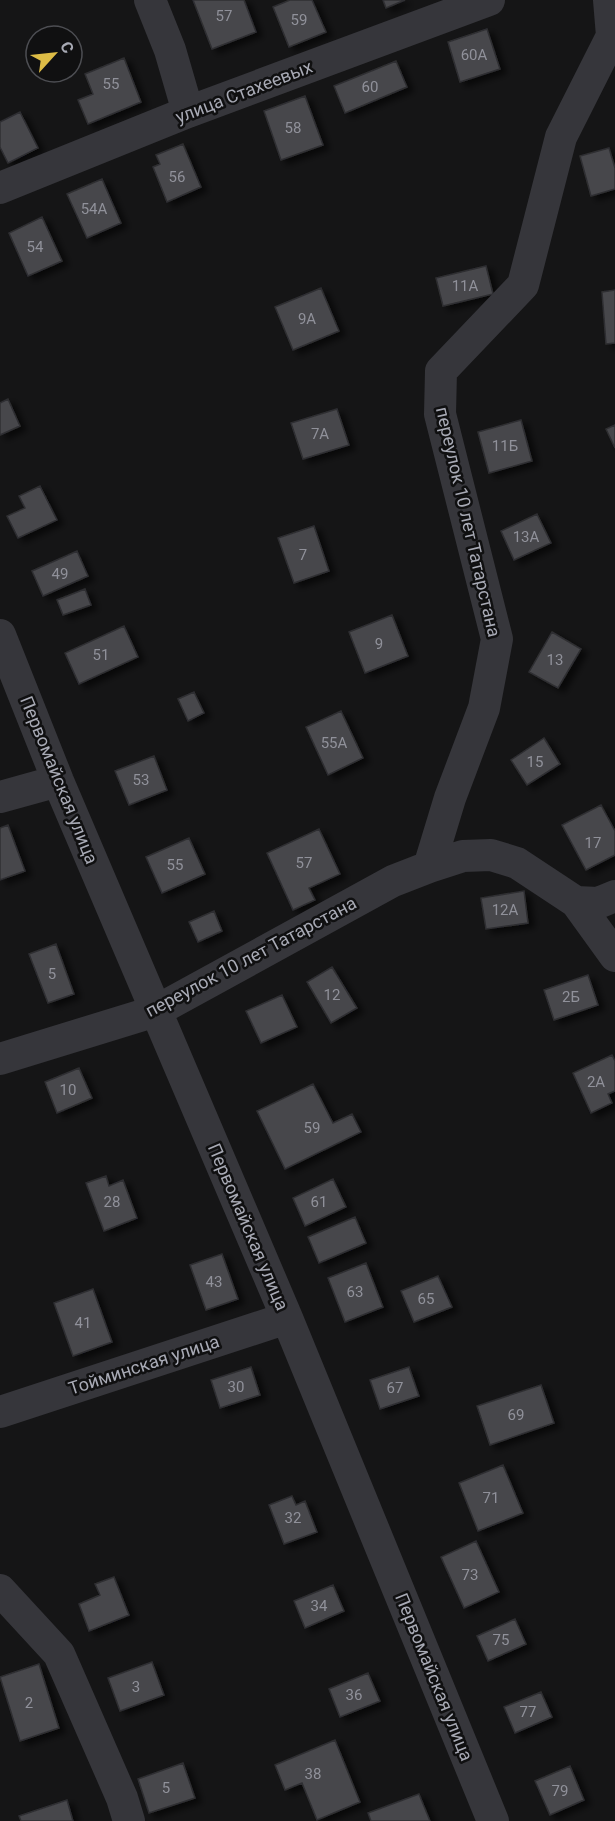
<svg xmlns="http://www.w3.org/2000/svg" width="615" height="1821" font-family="Roboto,sans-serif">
<defs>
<filter id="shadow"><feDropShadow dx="6" dy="4" stdDeviation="3" flood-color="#0009"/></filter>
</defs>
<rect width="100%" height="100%" fill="#151516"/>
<path fill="#47474b" stroke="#2f2f32" stroke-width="1.5" filter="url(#shadow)" d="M193,0H244L256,32L212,49Z
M290,0H312L326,32L289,47L273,7Z
M383,0H405L386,8Z
M487,29L500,69L460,82L448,42Z
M124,58L141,102L88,124L78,100L93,94L85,74Z
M396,61L407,87L345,113L334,86Z
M305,96L323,145L281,160L264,111Z
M20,112L38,148L8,163L0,147V122Z
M183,144L201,187L167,202L153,167L160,164L156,155Z
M609,148L615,168V189L591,196L580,156Z
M102,179L121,223L87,238L67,194Z
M42,217L62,261L28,276L9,233Z
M486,266L493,294L443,306L436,278Z
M321,288L339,331L293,350L275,307Z
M615,290V343L606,344L602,292Z
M8,399L20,426L0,435V403Z
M337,409L349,445L303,459L291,423Z
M521,420L532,461L489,473L478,432Z
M615,425V448L606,429Z
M40,486L57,520L18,538L7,516L25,508L19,496Z
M537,514L551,543L514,560L501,531Z
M314,526L329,571L294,583L278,538Z
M77,551L88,576L43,596L32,571Z
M85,589L91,605L63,615L57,600Z
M392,615L408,656L365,673L349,632Z
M124,626L138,657L79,684L65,653Z
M552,632L581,649L558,688L529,672Z
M194,692L204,713L188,721L178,699Z
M341,711L363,758L328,775L306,727Z
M544,738L560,764L527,785L511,760Z
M154,756L167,790L129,805L115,771Z
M601,805L615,831V855L586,870L562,825Z
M8,825L25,871L0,880V828Z
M319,829L340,874L309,888L315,900L293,910L267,853Z
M189,838L205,874L162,893L146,857Z
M524,891L528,923L486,929L481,898Z
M214,911L222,931L198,942L189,922Z
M56,944L74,994L48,1003L29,954Z
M332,967L357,1008L331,1023L307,982Z
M588,975L598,1005L554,1020L544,990Z
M282,995L297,1027L261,1043L246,1011Z
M612,1055L615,1061V1091L608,1094L612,1103L591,1113L573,1073Z
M79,1068L92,1098L57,1113L45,1082Z
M313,1084L333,1123L352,1114L361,1132L285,1169L257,1111Z
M106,1176L109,1186L123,1180L137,1218L104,1231L86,1183Z
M333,1179L346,1207L305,1226L293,1198Z
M355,1217L366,1243L319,1263L308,1237Z
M222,1254L238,1299L206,1310L190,1265Z
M366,1263L383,1307L345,1322L328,1278Z
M438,1276L452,1307L414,1322L401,1291Z
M93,1289L112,1342L73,1356L54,1303Z
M251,1367L260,1395L220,1408L211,1380Z
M409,1367L419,1396L380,1409L370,1380Z
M541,1385L554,1423L490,1445L477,1406Z
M503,1465L523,1513L478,1531L459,1483Z
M292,1496L296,1505L305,1501L317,1532L284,1544L269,1505Z
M476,1541L499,1592L464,1608L441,1557Z
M114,1577L129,1615L89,1631L79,1604L100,1595L95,1584Z
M333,1585L344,1611L305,1628L294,1601Z
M515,1619L526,1644L488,1661L477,1636Z
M152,1662L164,1695L120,1711L108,1678Z
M39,1664L59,1728L20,1741L0,1677Z
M368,1673L380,1701L340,1717L329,1689Z
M541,1692L552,1717L515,1733L504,1707Z
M335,1740L360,1802L317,1820L302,1783L285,1790L275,1765Z
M183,1763L195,1798L149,1813L138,1779Z
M570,1766L584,1800L550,1815L535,1781Z
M419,1794L430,1821H371L368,1813Z
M67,1800L73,1821H21L19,1816Z"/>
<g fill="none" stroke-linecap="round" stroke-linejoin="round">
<path stroke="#36363b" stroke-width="32" d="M150,0L170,50L188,112
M0,188L188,112L489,0
M0,635L58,781L287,1318L493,1821
M0,797L58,781
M429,867L450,798L484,708L497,639L440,414L441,371L523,285L561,137L612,36L609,0
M576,902L615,956
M0,1059L156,1011L393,881L429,867L463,856L491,855L517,863L576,902L598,903L615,896
M0,1412L287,1318
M0,1590L59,1654L122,1798L129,1821"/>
</g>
<g text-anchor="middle" stroke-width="5" stroke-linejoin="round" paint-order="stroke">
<g font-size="15" fill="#90919a">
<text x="224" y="21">57</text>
<text x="299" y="25">59</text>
<text x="474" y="60">60А</text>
<text x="111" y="89">55</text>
<text x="370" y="92">60</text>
<text x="293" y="133">58</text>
<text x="177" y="182">56</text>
<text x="94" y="214">54А</text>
<text x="35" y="252">54</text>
<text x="465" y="291">11А</text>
<text x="307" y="324">9А</text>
<text x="320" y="439">7А</text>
<text x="505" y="451">11Б</text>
<text x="526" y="542">13А</text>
<text x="303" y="560">7</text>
<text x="60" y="579">49</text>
<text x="379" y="649">9</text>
<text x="101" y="660">51</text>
<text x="555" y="665">13</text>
<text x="334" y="748">55А</text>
<text x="535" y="767">15</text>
<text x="141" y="785">53</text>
<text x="593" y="848">17</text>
<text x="304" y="868">57</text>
<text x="175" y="870">55</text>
<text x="505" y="915">12А</text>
<text x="52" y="979">5</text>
<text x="332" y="1000">12</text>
<text x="571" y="1002">2Б</text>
<text x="596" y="1087">2А</text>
<text x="68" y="1095">10</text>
<text x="312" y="1133">59</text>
<text x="112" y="1207">28</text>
<text x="319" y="1207">61</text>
<text x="214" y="1287">43</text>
<text x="355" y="1297">63</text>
<text x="426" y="1304">65</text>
<text x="83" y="1328">41</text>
<text x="236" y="1392">30</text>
<text x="395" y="1393">67</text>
<text x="516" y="1420">69</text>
<text x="491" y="1503">71</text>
<text x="293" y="1523">32</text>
<text x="470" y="1580">73</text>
<text x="319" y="1611">34</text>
<text x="501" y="1645">75</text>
<text x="136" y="1692">3</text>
<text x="354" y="1700">36</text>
<text x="29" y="1708">2</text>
<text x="528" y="1717">77</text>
<text x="313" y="1779">38</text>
<text x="166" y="1793">5</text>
<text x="560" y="1796">79</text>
</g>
<g font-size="18" fill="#a8aab5" stroke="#101011">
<text transform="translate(244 92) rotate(-21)" y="6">улица Стахеевых</text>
<text transform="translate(468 522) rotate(77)" y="6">переулок 10 лет Татарстана</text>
<text transform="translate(59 780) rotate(68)" y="6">Первомайская улица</text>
<text transform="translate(251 957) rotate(-28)" y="6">переулок 10 лет Татарстана</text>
<text transform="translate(248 1227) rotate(67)" y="6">Первомайская улица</text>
<text transform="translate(144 1365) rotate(-18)" y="6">Тойминская улица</text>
<text transform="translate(434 1677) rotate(68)" y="6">Первомайская улица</text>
</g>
</g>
<g transform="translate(54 54) rotate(63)"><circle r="28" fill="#101011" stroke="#4d4e53" stroke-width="1.5"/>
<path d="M0-4.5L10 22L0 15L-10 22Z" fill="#ddbc46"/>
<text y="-9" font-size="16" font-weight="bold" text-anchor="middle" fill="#a8aab5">С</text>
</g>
</svg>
